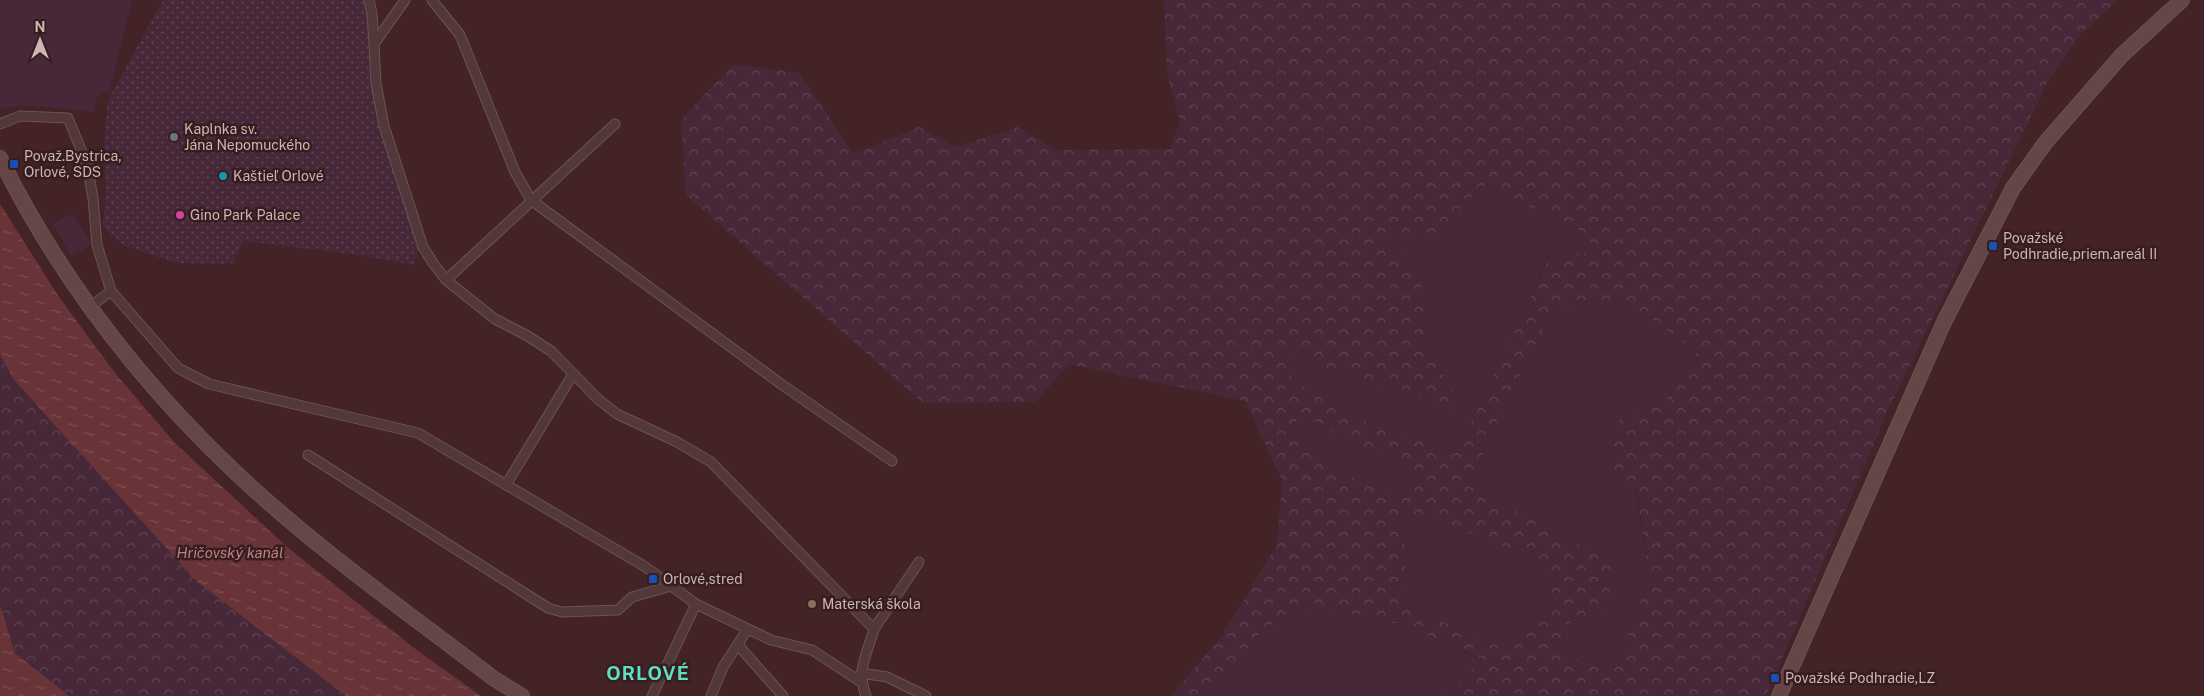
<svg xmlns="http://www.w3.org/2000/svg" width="2204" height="696" font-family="'Public Sans',sans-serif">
<defs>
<pattern id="forest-crowns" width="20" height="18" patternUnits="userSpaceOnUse" patternTransform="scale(1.25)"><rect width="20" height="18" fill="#462839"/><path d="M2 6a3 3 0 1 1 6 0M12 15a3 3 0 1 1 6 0" fill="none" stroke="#604553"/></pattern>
<pattern id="park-dots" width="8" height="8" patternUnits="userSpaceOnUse" patternTransform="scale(1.25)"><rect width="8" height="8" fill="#462839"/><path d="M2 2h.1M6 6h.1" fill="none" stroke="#604553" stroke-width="1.8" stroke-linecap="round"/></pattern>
<pattern id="water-ripples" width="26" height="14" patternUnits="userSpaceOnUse" patternTransform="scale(1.25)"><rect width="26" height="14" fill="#693437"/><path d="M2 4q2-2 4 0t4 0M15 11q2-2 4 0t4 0" fill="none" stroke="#7d4f52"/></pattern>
</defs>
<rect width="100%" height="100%" fill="#432326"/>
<path fill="#462839" d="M0,0H132L110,90L97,96L94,112L21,105L0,110Z
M1483,185L1561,221L1573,225L1602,251L1548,256L1515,332L1457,452L1351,417L1292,379L1287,337L1328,373L1348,374L1460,397L1422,347L1428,303L1376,242L1391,236L1433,237Z
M73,213L91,245L71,256L53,224Z
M1625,301L1697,352L1664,404L1624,414L1649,578L1617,667L1563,656L1564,625L1603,613L1471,488L1484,449L1553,309Z
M1300,414L1325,426L1351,445L1412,462L1420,481L1397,493L1345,475L1293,427Z
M1396,515L1443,522L1549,565L1553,606L1519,632L1511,651L1401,604L1408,551L1400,535Z
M1300,611H1337L1399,624L1484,660L1445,696H1201L1203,691L1229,673L1260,632Z"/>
<path fill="url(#forest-crowns)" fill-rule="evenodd" d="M1164,0H2118L2081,34L2049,79L1889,408L1766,696H1445L1483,659L1399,624L1337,611H1300L1260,632L1229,673L1203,691L1201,696H1171L1221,637L1277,545L1282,480L1245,401L1068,364L1036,402L923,403L686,195L681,120L733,64L800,73L853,154L919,127L956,147L1017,127L1057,150L1170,149L1180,121L1167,75ZM1483,185L1561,221L1573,225L1601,251L1549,256L1515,332L1457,452L1351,417L1292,379L1288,338L1328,373L1348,374L1455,409L1460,398L1422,347L1428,303L1411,260L1376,242L1391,236L1433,237ZM1625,301L1697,352L1664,404L1624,414L1612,432L1614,481L1637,492L1649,578L1617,667L1563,656L1564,625L1603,613L1613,592V563L1471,487L1484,449L1553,309ZM1300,415L1325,426L1351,445L1412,462L1420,481L1397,493L1345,475L1293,427ZM1396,515L1443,522L1548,565L1553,606L1519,632L1511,651L1401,604L1408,551L1400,535Z
M0,355L14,380L196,581L346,696H69L15,653L0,605Z"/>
<path fill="url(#park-dots)" d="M163,0H365L370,35L369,64L379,127L419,249L414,265L352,254L243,241L232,264L176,263L125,246L103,226L106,187L103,155L108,100Z"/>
<path fill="url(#water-ripples)" d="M0,204L59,297L115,373L174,442L287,547L418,651L481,696H346L196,581L14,380L0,355Z
M0,605L15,653L69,696H0Z"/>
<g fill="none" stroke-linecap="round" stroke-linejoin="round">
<defs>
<path id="street" d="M369,0L372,14L374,44
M405,0L374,44L376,83L384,126L423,247L433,263L446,280L495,319L526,335L551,351L598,399L617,414L677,442L711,462L874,629C867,655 856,669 866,696
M432,0L460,35L515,172L531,200L781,384L892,461
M0,124L20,116L68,118L87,164L93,198L97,245L111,291L178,368L209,384L418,433L644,566L696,604L771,640L812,650L861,682
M446,280L615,124
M90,307L111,291
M308,455L548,608L562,612L618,610L632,597L671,586
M506,485L573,374
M874,629L919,562
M738,645L783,696
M861,673L887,677L926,696
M652,696L696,604
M711,696L723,667L747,630"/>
<path id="secondary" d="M0,158C58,275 139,381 234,471C314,547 406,611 493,678L522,696
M1779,696L1944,322L2013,188L2045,143L2122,55L2182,0"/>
</defs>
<use href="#street" stroke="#6c5354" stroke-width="11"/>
<use href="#secondary" stroke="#6c5354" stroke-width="16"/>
<use href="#street" stroke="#523839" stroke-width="9"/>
<use href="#secondary" stroke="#654546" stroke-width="14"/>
</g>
<circle fill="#6b7280" stroke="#371d1e" stroke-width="2" cx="174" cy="137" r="5"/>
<g fill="#1a4fb4" stroke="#371d1e" stroke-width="2">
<rect x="9" y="159" width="10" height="10" rx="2.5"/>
<rect x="1988" y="241" width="10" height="10" rx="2.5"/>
<rect x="648" y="574" width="10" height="10" rx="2.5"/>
<rect x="1770" y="673" width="10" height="10" rx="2.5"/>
</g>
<circle fill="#0f9aa8" stroke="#371d1e" stroke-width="2" cx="223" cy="176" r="5"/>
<circle fill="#d1479c" stroke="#371d1e" stroke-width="2" cx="180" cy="215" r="5"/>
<circle fill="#8d6e63" stroke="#371d1e" stroke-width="2" cx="812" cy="604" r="5"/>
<g text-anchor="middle" stroke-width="5" stroke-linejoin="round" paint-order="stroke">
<g font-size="14" fill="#ccb5b5" stroke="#371d1e" text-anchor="start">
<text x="184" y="134">Kaplnka sv.<tspan x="184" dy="16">Jána Nepomuckého</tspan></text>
<text x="24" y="161">Považ.Bystrica,<tspan x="24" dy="16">Orlové, SDS</tspan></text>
<text x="233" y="181">Kaštieľ Orlové</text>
<text x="190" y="220">Gino Park Palace</text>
<text x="2003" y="243">Považské<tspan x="2003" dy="16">Podhradie,priem.areál II</tspan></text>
<text x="663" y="584">Orlové,stred</text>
<text x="822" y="609">Materská škola</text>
<text x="1785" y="683">Považské Podhradie,LZ</text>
</g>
<g font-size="15" font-style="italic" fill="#ba8185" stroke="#371d1e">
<text x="230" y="558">Hričovský kanál</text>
</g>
<g font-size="19" font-weight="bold" letter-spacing="1" fill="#5ddfc3" stroke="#371d1e">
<text x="648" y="680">ORLOVÉ</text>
</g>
</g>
<g transform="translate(40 40)" stroke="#371d1e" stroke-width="4" paint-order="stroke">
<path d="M0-4L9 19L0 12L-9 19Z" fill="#ccb5b5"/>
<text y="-8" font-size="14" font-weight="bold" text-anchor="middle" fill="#ccb5b5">N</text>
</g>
</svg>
